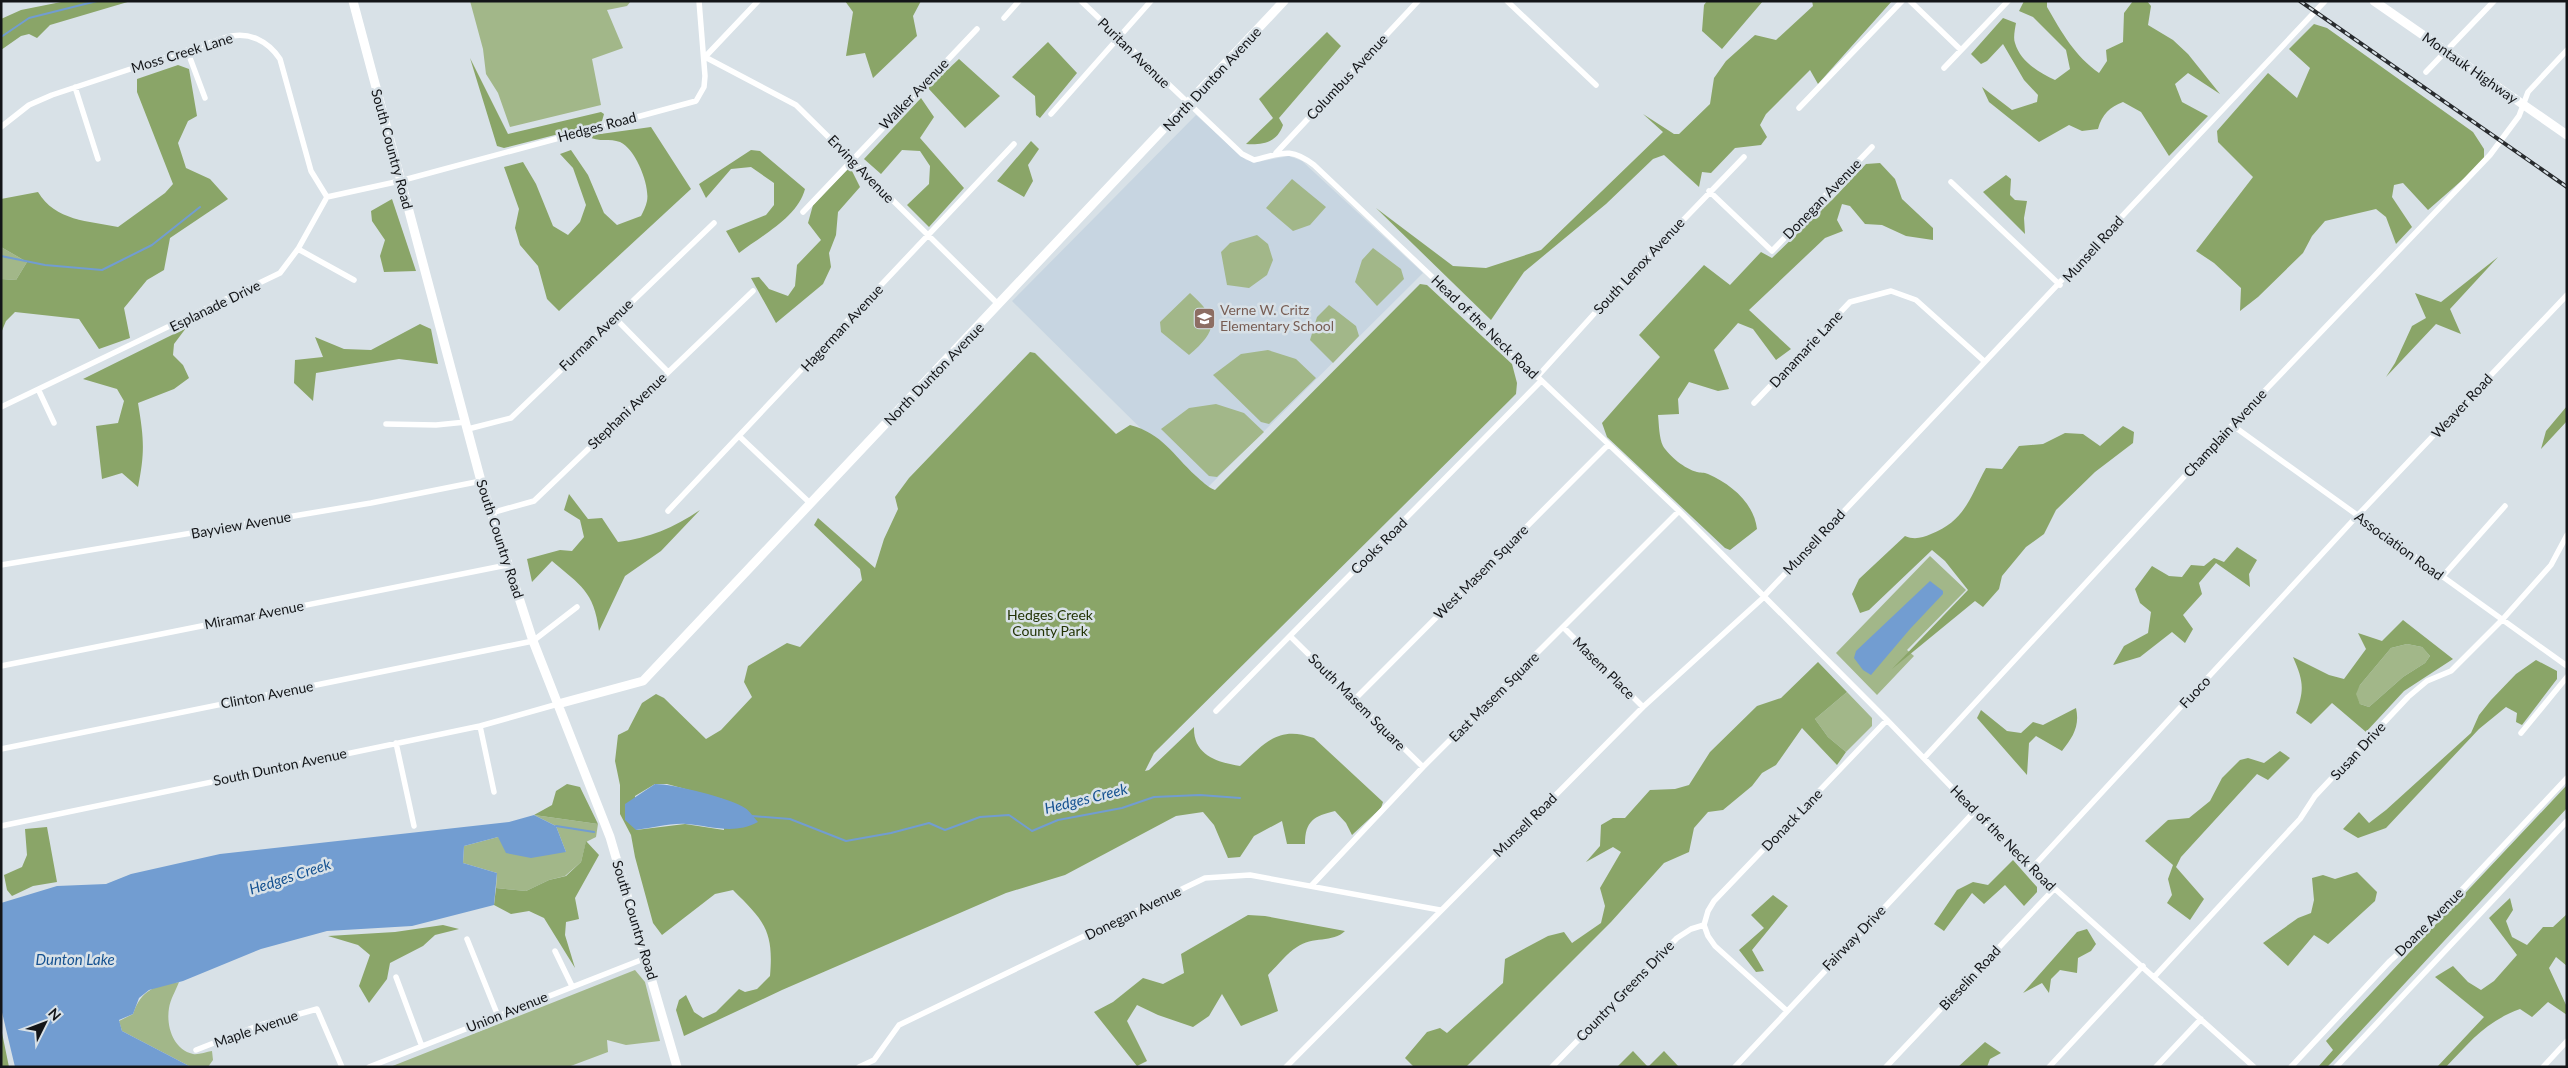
<svg xmlns="http://www.w3.org/2000/svg" width="2568" height="1068" font-family="Lato,sans-serif">
<rect width="100%" height="100%" fill="#d8e1e7"/>
<path fill="#c7d5e1" d="M1196,115L1246,160L1257,162L1289,156L1302,161L1423,273L1204,491L1012,301Z"/>
<path fill="#a2b789" d="M470,1H631L627,6L607,10L623,48L592,59L601,105L510,127L498,93L486,74L483,49Z
M1292,179L1326,207L1310,225L1293,231L1266,208Z
M1257,235L1268,244L1273,260L1267,275L1249,288L1227,285L1221,252L1230,243Z
M1,247L27,262L16,280L1,279Z
M1373,248L1401,269L1404,279L1377,306L1355,282L1362,260Z
M1190,293C1219,319 1218,330 1189,355L1161,332L1160,322Z
M1329,305L1356,326L1359,336L1333,363L1310,340L1317,317Z
M1268,350L1296,359L1316,378L1269,424L1261,422L1213,375L1241,354Z
M1216,404L1244,413L1264,432L1217,477L1209,476L1161,429L1189,408Z
M1930,556L1966,590L1907,650L1914,656L1877,695L1836,653Z
M2407,644L2422,647L2430,656L2425,663L2403,677L2369,707L2360,704L2355,694L2360,685L2391,648Z
M1847,692L1872,718V726L1846,752L1828,737L1815,719Z
M534,815L598,824L596,837L586,842L581,862L565,876L549,880L526,891L496,888L497,873L463,863L464,846L498,837L566,852L556,826Z
M635,970L645,982L660,1041L626,1045L607,1040L608,1052L568,1067H390Z
M179,982C176,990 170,1000 169,1008C166,1026 173,1049 193,1054C198,1055 206,1052 212,1051L213,1060L208,1067H191L122,1031L119,1021L133,1014C142,989 154,986 179,982Z"/>
<path fill="#8aa568" fill-rule="evenodd" d="M66,1H131L50,25L37,38L29,34L21,36L1,50V19L21,10Z
M845,1H921L913,16L917,36L873,78L865,53L846,56L853,12Z
M1707,1H1763L1722,49L1702,31L1704,5Z
M1812,1H1892L1818,84L1810,70L1766,114L1760,125L1767,137L1761,145L1735,148L1711,173L1702,172L1699,187L1664,155L1653,159L1606,204L1524,272L1491,320L1376,208L1453,266L1486,268L1541,250L1663,132L1643,114L1674,134H1679L1710,104L1714,78L1726,61L1755,35L1776,40L1813,6Z
M2024,1H2047V7C2062,33 2075,56 2099,73L2107,61L2106,50L2123,42L2124,13L2133,1H2147L2151,6L2148,25L2173,40L2188,54L2220,94L2188,73L2175,84L2182,102L2208,116L2169,156L2141,112L2123,102C2110,107 2102,114 2098,129L2082,131L2069,125L2039,142L1989,102L1982,87L2012,110L2037,102L2038,95L2024,80L2003,44L1987,61L1981,64L1971,54L2003,18L2016,23C2015,29 2013,38 2015,43C2020,61 2039,73 2055,80L2070,69L2066,50L2033,17L2019,11Z
M2314,24L2327,28L2473,132L2484,149V161L2428,210L2403,183L2394,185L2392,197L2412,227L2396,244L2386,217L2376,209L2325,221L2312,236L2303,253L2258,297L2240,311L2241,288L2214,263L2196,251L2253,177L2218,142L2217,131L2268,73L2297,98L2310,68L2289,49Z
M1327,32L1341,46L1279,118L1283,125C1277,143 1262,145 1246,144L1273,118L1259,99Z
M1048,42L1077,73L1040,118L1036,115L1035,96L1012,77Z
M470,58L508,134L601,112L604,114L602,121L590,126L504,148L497,146Z
M959,59L1000,96L965,128L928,88Z
M178,65L189,69L197,116L188,121L178,143L186,168L210,179L228,199L170,238L164,270L147,280L124,308L130,338L99,349L79,319L15,312L6,321L1,333V279L16,280L27,262L1,247V199L38,192C55,221 89,221 118,227L165,193L173,184L137,92V79Z
M921,98L934,117L920,138L964,188L929,227L907,205L929,184L930,166L920,151L902,150L881,174L864,159Z
M651,127L691,189L559,311L547,299L538,266L520,245L515,228L519,209L504,167L523,162L536,184L553,226L568,235L580,222L586,205L573,168L560,154L571,150L588,175L604,213L617,225L641,216C643,212 646,206 647,201C650,186 636,149 620,142C610,138 600,143 586,136Z
M1031,141L1039,149L1028,165L1033,181L1024,197L997,181Z
M751,150L760,151L805,189C798,217 761,236 739,253L726,231L766,215L774,205V183L751,167L731,169L706,198L699,184Z
M1880,163L1895,179L1902,199L1933,228V240L1906,236L1882,225L1865,224L1850,206L1842,204L1837,220L1843,231L1825,238L1749,310L1791,349L1776,360L1753,329L1738,323L1714,350L1729,389L1718,391L1689,382L1678,399L1679,414L1658,415C1659,424 1659,438 1663,446C1669,456 1685,469 1697,472C1700,473 1704,472 1708,474C1731,484 1754,503 1757,529L1730,550L1725,548L1607,437L1602,423L1660,357L1639,335L1704,265L1730,285L1761,252L1772,258L1833,199L1866,164Z
M850,167L860,187L838,212L836,235L829,253L831,267L823,284L776,323L751,278L759,277L769,289L788,296L795,286L797,265L821,240L808,223L813,205Z
M2006,175L2011,179L2010,195L2015,200L2027,201L2024,218L2025,234L1983,192Z
M392,199L416,271L384,272L380,256L385,240L372,221L371,211Z
M2498,257L2450,309L2461,334L2436,324L2386,377L2395,363L2412,326L2426,318L2415,293L2441,302Z
M1420,284L1427,285L1512,364L1517,383L1516,394L1154,753L1145,771L1149,770L1194,727C1193,755 1217,762 1240,766C1265,743 1278,725 1314,738L1383,802L1381,808L1352,835L1346,823L1335,811C1314,816 1305,821 1305,844H1287L1282,821L1254,836L1240,857L1228,858L1214,825L1203,812L1176,816L1065,875L1006,893L782,990L684,1036L676,1010L679,1000L686,995L694,1012L703,1018L716,1012L739,989L745,992L757,989L770,976C774,930 764,921 733,890L715,894L662,935L653,923L635,857L631,835L620,814V785L615,761L618,735L628,730L642,703L656,694L664,698L706,739L721,730L752,697L744,682L748,666L787,643L800,647L862,580L860,569L814,525L818,518L875,568L884,539L898,509L895,497L909,478L1030,352L1035,353L1116,434L1130,425C1163,434 1172,454 1196,476C1202,481 1207,487 1215,490ZM655,784H667L722,799L724,830L685,824L636,830L635,796Z
M420,324L431,329L438,364L399,359L316,373L313,401L294,383L295,360L323,357L315,337L344,349L371,350Z
M186,328L174,344L173,355L183,365L189,378L174,389L138,403C144,439 145,452 138,487L122,473L102,479L96,426L118,423L124,401L117,389L83,379Z
M2567,406V421L2541,449L2546,431Z
M2123,426L2134,432L2133,443L2095,472L2056,510L2044,534L2026,547L2002,576L1999,589L1983,607L1975,601L1892,669L1968,590L1945,561L1932,550L1869,610L1860,613L1852,594L1859,579L1905,536C1914,540 1922,538 1931,534C1965,521 1970,497 1986,468L2002,469L2019,446L2043,444L2065,433L2083,434L2100,446Z
M569,494L588,519L602,518L618,542C650,538 673,528 700,510L661,551L625,576L599,631C594,591 580,585 552,561L532,582L527,559L560,550L572,551L584,537L580,520L564,510Z
M2237,547L2257,560L2249,574L2250,587L2216,563L2199,583L2202,594L2183,615L2193,629L2185,643L2172,632L2140,657L2113,665L2124,646L2148,633L2151,612L2140,603L2135,589L2152,566L2169,576L2182,577L2191,565L2204,566L2214,558L2224,562Z
M2403,620L2453,659L2404,691L2366,732L2332,703L2311,724L2296,713C2305,689 2303,680 2293,657L2329,675L2344,679L2366,649L2358,633L2382,641ZM2407,644L2422,647L2430,656L2425,663L2403,677L2369,707L2360,704L2356,694L2360,685L2391,648Z
M2536,660L2557,671V679L2522,725L2516,722L2517,713L2506,707L2479,729L2386,828L2358,838L2343,829L2359,812L2369,823L2386,810L2471,733L2479,715L2491,700L2516,674Z
M1818,662L1847,692L1815,719L1828,737L1846,752L1837,765L1802,728L1776,765L1762,773L1752,786L1723,810L1708,812L1694,828L1689,852L1664,863L1611,922L1466,1067H1414L1405,1058L1427,1032L1440,1028L1447,1033L1503,983L1505,959L1548,936L1564,932L1572,943L1601,923L1605,906L1600,888L1621,852L1613,847L1586,862L1600,846L1601,825L1613,818H1625L1650,790L1675,789L1689,785L1710,752L1757,706L1781,698Z
M2076,708C2080,726 2073,737 2062,751L2036,736L2029,743L2027,775L1977,718L1981,710L2007,731L2021,733L2033,722L2043,725Z
M2280,751L2290,758L2268,780L2257,774L2181,857L2176,867L2204,899L2190,920L2167,903L2172,895L2168,879L2173,865L2145,841L2168,820L2189,818L2210,801L2222,778L2240,760L2248,758L2264,763Z
M567,784L580,787L598,824L534,815L552,805L556,791Z
M2567,785V808L2333,1061L2327,1067H2318L2333,1050L2326,1041Z
M47,827L57,882L33,886L12,896L7,890L4,875L22,867L27,855L25,829Z
M586,841L599,855L575,898L579,919L566,922L565,935L575,968L544,918L529,911L511,914L494,905L496,888L526,891L549,880L566,876L581,862Z
M2013,860L2037,887V892L2024,906L2005,885L1984,904L1972,893L1944,931L1934,924L1957,890L1973,882L1988,885Z
M2357,872L2377,892L2375,901L2328,944L2314,935L2288,966L2263,943L2298,918L2311,913L2314,900L2312,878L2323,875L2335,879Z
M1773,895L1788,906L1752,950L1764,971L1756,972L1739,950L1764,928L1751,915Z
M2510,898L2513,910L2506,921L2512,937L2527,945L2543,927H2553L2567,914V966L2556,957L2549,968L2567,1007V1015L2548,1002L2532,1017L2520,1009C2485,1022 2471,1041 2446,1067H2437L2484,1017L2435,977L2453,966L2468,982L2481,990L2494,981L2517,955L2489,918Z
M1248,915L1265,916L1345,931C1333,943 1312,936 1297,947C1286,954 1277,966 1268,975L1278,1011L1241,1026L1222,994L1209,1016L1193,1027L1158,1015L1137,1005L1127,1021L1147,1061L1137,1066L1094,1012L1113,1002L1143,978L1163,984L1184,973L1181,954Z
M443,925L459,929L435,935L423,946L390,963L387,979L369,1003L359,986L370,955L358,945L328,936L395,932Z
M2087,929L2096,944L2091,951L2078,958L2077,973L2060,970L2051,979L2049,993L2042,983L2023,993L2077,932Z
M1,1028L9,1067H1Z
M1985,1042L2001,1053L1990,1059L1987,1067H1958Z
M1633,1051L1648,1067H1617Z
M1664,1051L1679,1067H1648Z"/>
<path fill="#729dd1" d="M1930,581L1943,591V594L1910,629L1871,675L1863,670L1854,658L1856,651Z
M655,784C673,784 730,798 745,808C750,811 754,818 758,822C734,835 712,826 686,824C670,823 652,828 636,830L625,820V804Z
M534,815L556,826L566,852L531,858L506,853L498,837L464,846L463,863L497,873L494,905L412,926L327,931L261,949L183,981L149,990L139,998L133,1014L119,1020L122,1031L191,1067H15L1,1008V903L57,886L106,884L131,874L220,854L509,822Z"/>
<g fill="none" stroke-linecap="round" stroke-linejoin="round">
<path stroke="#729dd1" stroke-width="2" d="M1,37L29,18L97,1
M1,256L45,265L102,270L152,245L200,207
M752,816L790,819L846,841L891,833L929,823L945,830L980,817L1009,815L1032,831L1058,820L1122,808L1154,797L1200,795L1240,798
M556,826L594,832"/>
<path stroke="#fff" stroke-width="5.5" d="M1081,1L1242,154L1254,160C1281,154 1289,146 1314,165L1679,511L1887,720L2015,853L2254,1067
M1507,1L1596,85
M1910,1L1961,50
M1004,18L1019,1
M187,50L205,98
M705,57L796,105L999,305
M705,57L758,1
M1944,68L2008,1
M2426,72L2494,1
M75,87L98,159
M1799,108L1902,1
M1051,114L1151,1
M1,127L29,105L52,95L227,37C249,31 268,41 280,59L311,171L327,197
M1276,153L1418,1
M1951,182L2060,285
M1709,191L1772,251L1872,147
M803,212L977,29
M298,249L354,280
M615,318L668,372
M1537,377L1612,294L1744,157
M39,391L54,423
M1754,403L1850,302L1891,291L1916,300L1984,361
M1,407L280,273L298,249L327,197L400,181L696,101L704,87L705,76L699,1
M386,424L436,425L466,422
M2232,425L2567,666
M468,429L511,418L714,223
M739,436L811,504
M668,511L1014,144
M491,513L534,501L753,291
M1,565L371,503L481,481
M2442,577L2505,506
M1764,596L2325,1
M1564,628L1643,707
M1290,636L1423,767
M1,666L507,565
M1354,700L1608,445
M1216,711L1541,381
M480,726L494,792
M2521,733L2567,677
M396,743L414,826
M1,749L533,641L577,607
M1924,758L2232,425L2490,155L2519,116L2528,92L2567,50
M1,826L480,726L558,704
M2032,868L2357,516L2567,295
M1312,885L1423,767L1679,511
M1704,925L1708,911L1714,901L1887,720
M1704,925L1708,936L1715,946L1786,1010
M467,939L498,1016
M555,951L572,986
M2155,976L2300,819L2315,796L2408,697L2427,681L2451,671L2502,620L2551,565L2567,535
M396,977L421,1044
M196,1050L257,1026L317,1009L342,1067
M369,1067L646,958
M859,1067L874,1060L899,1025L1205,878L1250,875L1440,910
M1286,1067L1643,707L1764,597
M1552,1067L1677,938L1691,929L1704,925
M1735,1067L1975,811
M1886,1067L2054,889
M2049,1067L2143,966
M2156,1067L2201,1019
M2291,1067L2390,961L2425,929L2567,778
M2336,1067L2567,821
M2543,1067L2567,1041"/>
<path stroke="#fff" stroke-width="9" d="M353,1L481,481L533,641L610,837L677,1067
M558,704L643,681L1284,1"/>
<path stroke="#fff" stroke-width="9" d="M2374,1L2567,135"/>
<defs>
<path id="rail" d="M2300,1L2567,187"/>
</defs>
<use href="#rail" stroke="#282b2e" stroke-width="4"/>
<use href="#rail" stroke="#d8e1e7" stroke-width="2" stroke-dasharray="5.5" stroke-linecap="butt"/>
</g>
<defs>
<symbol id="school-square" viewBox="-11 -11 22 22"><rect x="-9" y="-9" width="18" height="18" rx="4" fill="#8d6e63" stroke="#d8e1e7"/><path d="M0-5L7-2L0 1L-7-2ZM-4 1L0 2.5L4 1V4Q0 6-4 4Z" fill="#fff"/></symbol>
</defs>
<g fill-rule="evenodd">
<use href="#school-square" x="1192" y="306" width="25" height="25"/>
</g>
<g text-anchor="middle" stroke-width="5" stroke-linejoin="round" paint-order="stroke">
<g font-size="14" fill="#131518" stroke="#d8e1e7">
<text transform="translate(182 53) rotate(-17)" y="5">Moss Creek Lane</text>
<text transform="translate(1134 53) rotate(44)" y="5">Puritan Avenue</text>
<text transform="translate(2470 68) rotate(35)" y="5">Montauk Highway</text>
<text transform="translate(1347 77) rotate(-47)" y="5">Columbus Avenue</text>
<text transform="translate(1212 79) rotate(-47)" y="5">North Dunton Avenue</text>
<text transform="translate(914 94) rotate(-46)" y="5">Walker Avenue</text>
<text transform="translate(597 127) rotate(-15)" y="5">Hedges Road</text>
<text transform="translate(392 149) rotate(75)" y="5">South Country Road</text>
<text transform="translate(861 169) rotate(46)" y="5">Erving Avenue</text>
<text transform="translate(1822 199) rotate(-46)" y="5">Donegan Avenue</text>
<text transform="translate(2093 249) rotate(-48)" y="5">Munsell Road</text>
<text transform="translate(1639 266) rotate(-47)" y="5">South Lenox Avenue</text>
<text transform="translate(215 306) rotate(-26)" y="5">Esplanade Drive</text>
<text transform="translate(1485 327) rotate(44)" y="5">Head of the Neck Road</text>
<text transform="translate(842 328) rotate(-47)" y="5">Hagerman Avenue</text>
<text transform="translate(596 335) rotate(-44)" y="5">Furman Avenue</text>
<text transform="translate(1806 349) rotate(-47)" y="5">Danamarie Lane</text>
<text transform="translate(934 374) rotate(-46)" y="5">North Dunton Avenue</text>
<text transform="translate(2462 406) rotate(-47)" y="5">Weaver Road</text>
<text transform="translate(627 411) rotate(-44)" y="5">Stephani Avenue</text>
<text transform="translate(2225 433) rotate(-47)" y="5">Champlain Avenue</text>
<text transform="translate(241 525) rotate(-10)" y="5">Bayview Avenue</text>
<text transform="translate(500 539) rotate(72)" y="5">South Country Road</text>
<text transform="translate(1814 542) rotate(-47)" y="5">Munsell Road</text>
<text transform="translate(1379 546) rotate(-45)" y="5">Cooks Road</text>
<text transform="translate(2399 546) rotate(36)" y="5">Association Road</text>
<text transform="translate(1481 572) rotate(-45)" y="5">West Masem Square</text>
<text transform="translate(254 615) rotate(-11)" y="5">Miramar Avenue</text>
<text transform="translate(1604 668) rotate(45)" y="5">Masem Place</text>
<text transform="translate(2195 692) rotate(-47)" y="5">Fuoco</text>
<text transform="translate(267 695) rotate(-11)" y="5">Clinton Avenue</text>
<text transform="translate(1494 697) rotate(-45)" y="5">East Masem Square</text>
<text transform="translate(1357 702) rotate(45)" y="5">South Masem Square</text>
<text transform="translate(2358 751) rotate(-47)" y="5">Susan Drive</text>
<text transform="translate(280 767) rotate(-12)" y="5">South Dunton Avenue</text>
<text transform="translate(1792 820) rotate(-46)" y="5">Donack Lane</text>
<text transform="translate(1525 825) rotate(-45)" y="5">Munsell Road</text>
<text transform="translate(2003 838) rotate(45)" y="5">Head of the Neck Road</text>
<text transform="translate(1133 913) rotate(-26)" y="5">Donegan Avenue</text>
<text transform="translate(635 920) rotate(73)" y="5">South Country Road</text>
<text transform="translate(2429 922) rotate(-45)" y="5">Doane Avenue</text>
<text transform="translate(1854 938) rotate(-46)" y="5">Fairway Drive</text>
<text transform="translate(1970 978) rotate(-47)" y="5">Bieselin Road</text>
<text transform="translate(1625 991) rotate(-46)" y="5">Country Greens Drive</text>
<text transform="translate(507 1012) rotate(-22)" y="5">Union Avenue</text>
<text transform="translate(256 1029) rotate(-19)" y="5">Maple Avenue</text>
</g>
<g font-size="14" fill="#785e54" stroke="#d8e1e7" text-anchor="start">
<text x="1220" y="315">Verne W. Critz<tspan x="1220" dy="16">Elementary School</tspan></text>
</g>
<g font-size="14" fill="#223304" stroke="#d8e1e7">
<text x="1050" y="620">Hedges Creek<tspan x="1050" dy="16">County Park</tspan></text>
</g>
<g font-size="15" font-style="italic" fill="#145190" stroke="#d8e1e7">
<text transform="translate(1086 799) rotate(-14)" y="5">Hedges Creek</text>
<text transform="translate(290 877) rotate(-18)" y="5">Hedges Creek</text>
<text x="75" y="965">Dunton Lake</text>
</g>
</g>
<rect width="2568" height="1068" fill="none" stroke="#131518" stroke-width="5"/>
<g transform="translate(45 1023) rotate(48)" stroke="#d8e1e7" stroke-width="4" paint-order="stroke">
<path d="M0-4L9 19L0 12L-9 19Z" fill="#131518"/>
<text y="-8" font-size="14" font-weight="bold" text-anchor="middle" fill="#131518">N</text>
</g>
</svg>
